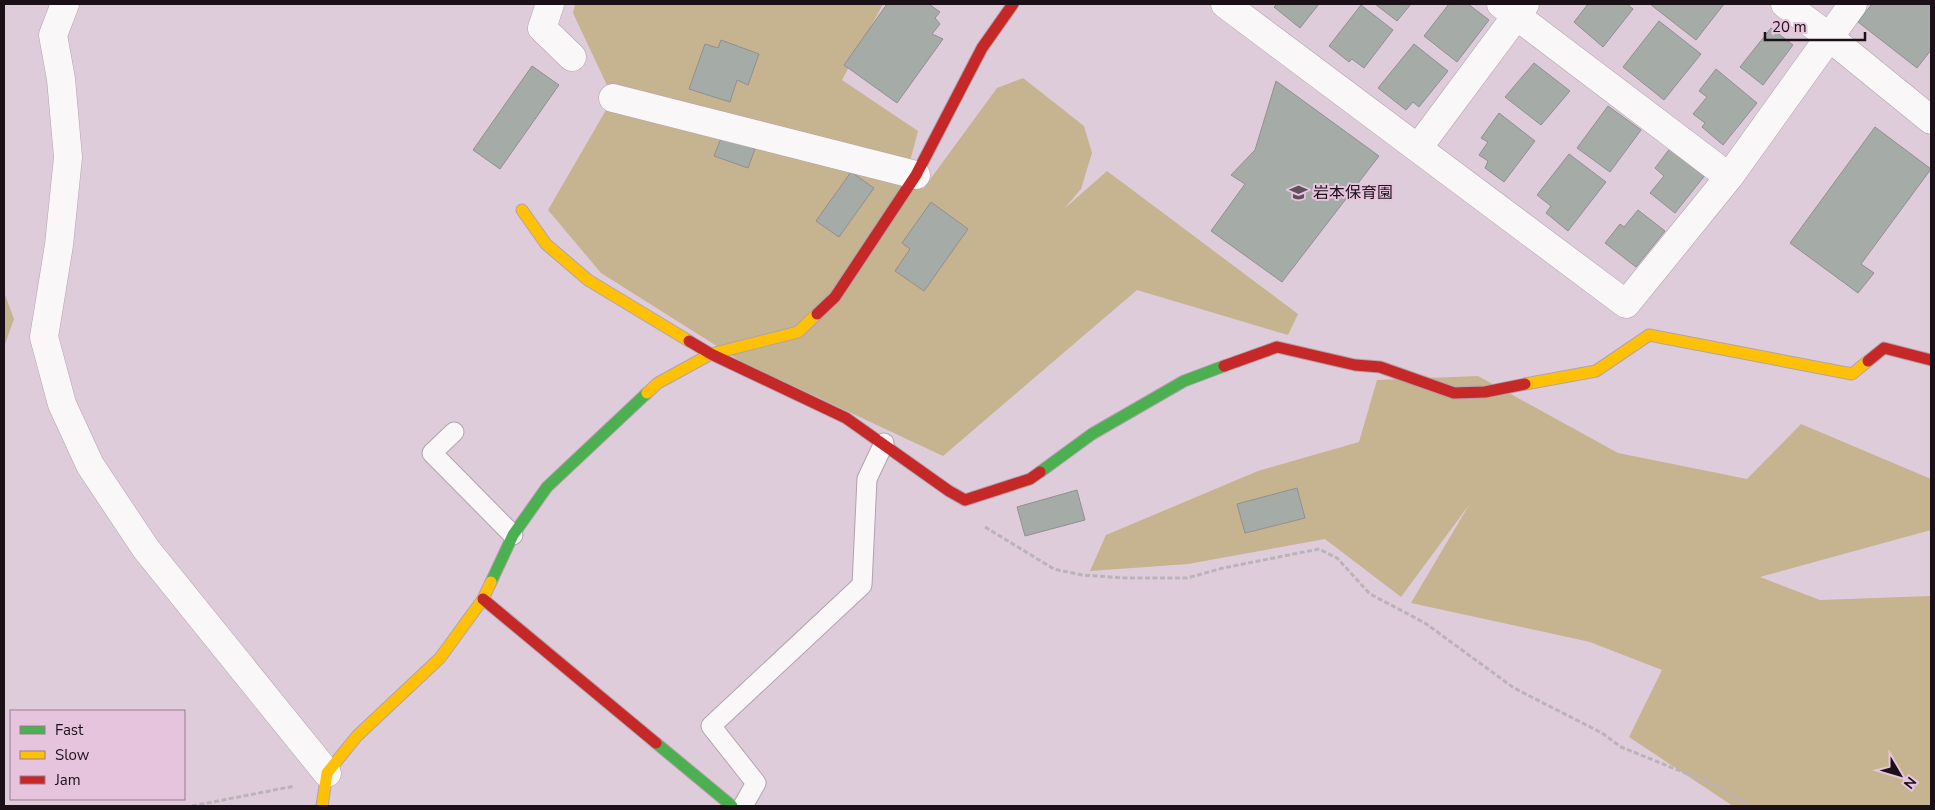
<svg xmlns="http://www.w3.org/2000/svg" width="1935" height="810" font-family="'Nunito Sans','Noto Sans JP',sans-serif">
<rect width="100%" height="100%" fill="#dfccda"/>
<path fill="#c6b38f" d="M575,4H883L842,80L918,131L907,173L923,189L997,88L1023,78L1084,126L1092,153L1081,189L1064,209L1107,171L1298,314L1288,335L1137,290L943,456L742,362L601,273L548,210L613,98L573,13Z
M4,292L14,319L4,347Z
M1478,376L1618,453L1747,479L1801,424L1931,479V530L1760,577L1820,600L1931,596V806H1733L1629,737L1662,670L1590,642L1411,603L1469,505L1401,597L1325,539L1188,564L1090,571L1106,535L1258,471L1359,442L1377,380Z"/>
<path fill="#a5aca8" stroke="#918e91" d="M887,4H929L940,12L935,18L940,24L932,34L943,39L897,103L844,65Z
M1277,4H1319L1300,28L1274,7Z
M1375,4H1411L1397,21Z
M1449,4H1468L1489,20L1457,62L1424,36Z
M1588,4H1627L1633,9L1603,47L1574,22Z
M1650,4H1724L1696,40Z
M1872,4H1931V50L1917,68L1858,22Z
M1361,5L1393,30L1364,68L1352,59L1349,62L1329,46Z
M1659,21L1701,54L1664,100L1623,67Z
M1771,28L1793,45L1763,85L1740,67Z
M721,40L759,54L748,85L737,80L730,102L689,89L705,44L718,48Z
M1414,44L1448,71L1419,107L1413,102L1406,110L1378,88Z
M1534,63L1570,91L1541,125L1505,97Z
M532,66L559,85L500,169L473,150Z
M1716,69L1757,103L1723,145L1702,127L1705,123L1693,114L1707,97L1699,91Z
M1276,81L1379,156L1282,282L1211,231L1245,184L1231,175L1255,150Z
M1608,106L1641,130L1610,172L1577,148Z
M1499,113L1535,141L1504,182L1485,168L1488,161L1479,155L1488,142L1481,138Z
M1875,127L1931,169L1861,264L1874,273L1858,293L1790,243Z
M722,136L755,149L748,168L714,156Z
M1671,147L1706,174L1675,213L1650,193L1664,176L1655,168Z
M1569,154L1606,182L1568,231L1546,213L1551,206L1537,195Z
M851,172L874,188L839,237L816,221Z
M931,202L968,229L924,291L895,271L910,249L902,243Z
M1638,210L1665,231L1636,267L1605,243L1620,224L1624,227Z
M1297,488L1305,518L1245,533L1237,504Z
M1077,490L1085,520L1025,536L1017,507Z"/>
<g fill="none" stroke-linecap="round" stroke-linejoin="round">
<defs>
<path id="lane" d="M454,432L432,453L513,535
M743,806L756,783L711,726L862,585L867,479L884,443"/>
<path id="street" d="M65,4L53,35L61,79L68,157L59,245L44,337L62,404L90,465L146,549L327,773
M550,4L542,28L572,57
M1225,4L1626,304L1729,177L1853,4
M1501,4L1729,177
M1785,4L1829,37L1931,120
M613,98L916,175
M1418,148L1525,4"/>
<path id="fast" d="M1040,472L1092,434L1184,381L1224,366
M491,582L513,535L547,487L647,393
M656,743L732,806"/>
<path id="slow" d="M522,210L546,244L588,280L689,341
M1525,384L1596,371L1649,335L1852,374L1868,361
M647,393L658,383L711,354L798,332L817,314
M322,806L327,773L357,736L440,658L483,599L491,582"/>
<path id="jam" d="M817,314L835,297L916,175L982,48L1013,4
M689,341L711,354L846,418L949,491L965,500L1030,479L1040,472
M1868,361L1884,348L1931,360
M1224,366L1277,347L1355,365L1380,367L1454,393L1485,392L1525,384
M483,599L656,743"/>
</defs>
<use href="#lane" stroke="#b1a2ad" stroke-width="21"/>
<use href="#street" stroke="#b1a2ad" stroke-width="29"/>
<use href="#fast" stroke="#b1a2ad" stroke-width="13"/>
<use href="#slow" stroke="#b1a2ad" stroke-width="13"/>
<use href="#jam" stroke="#b1a2ad" stroke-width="13"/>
<path stroke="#bab3b8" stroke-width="3" stroke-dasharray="5 2.5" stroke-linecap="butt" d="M985,527L1054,569L1082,575L1125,578H1187L1223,568L1319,549L1337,558L1370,594L1425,623L1514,688L1602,733L1621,747L1715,785L1750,806
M192,806L295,786"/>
<use href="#lane" stroke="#faf7f9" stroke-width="19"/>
<use href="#street" stroke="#faf7f9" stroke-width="28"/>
<use href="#fast" stroke="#4caf50" stroke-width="11"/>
<use href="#slow" stroke="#ffc107" stroke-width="11"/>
<use href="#jam" stroke="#c62828" stroke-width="11"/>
</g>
<defs>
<symbol id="school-bare" viewBox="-9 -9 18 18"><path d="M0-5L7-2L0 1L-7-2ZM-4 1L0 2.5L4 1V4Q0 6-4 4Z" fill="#60515c" stroke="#e7c4de" stroke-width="2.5" paint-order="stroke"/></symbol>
</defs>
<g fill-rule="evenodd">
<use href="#school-bare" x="1286" y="180" width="25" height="25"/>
</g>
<g text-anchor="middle" stroke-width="4" stroke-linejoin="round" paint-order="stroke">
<g font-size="16" fill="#1b0f18" stroke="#e7c4de" text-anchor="start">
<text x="1313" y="198">岩本保育園</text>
</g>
</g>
<rect width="1935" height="810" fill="none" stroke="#1b0f18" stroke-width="10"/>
<rect x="10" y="710" width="175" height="90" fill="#e7c4de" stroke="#957c8f"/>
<rect x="20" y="726" width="25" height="8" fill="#4caf50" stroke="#957c8f"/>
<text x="55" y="735" font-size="15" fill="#1b0f18">Fast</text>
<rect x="20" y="751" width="25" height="8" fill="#ffc107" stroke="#957c8f"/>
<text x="55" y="760" font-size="15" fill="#1b0f18">Slow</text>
<rect x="20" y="776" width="25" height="8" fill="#c62828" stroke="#957c8f"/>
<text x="55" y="785" font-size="15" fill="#1b0f18">Jam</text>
<g transform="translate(1900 775) rotate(128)" stroke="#e7c4de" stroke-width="4" paint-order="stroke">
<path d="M0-4L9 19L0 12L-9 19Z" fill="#1b0f18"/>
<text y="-8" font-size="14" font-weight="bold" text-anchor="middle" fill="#1b0f18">N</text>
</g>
<path d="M1765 32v8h100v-8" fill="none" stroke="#1b0f18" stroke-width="2.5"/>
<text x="1772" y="32" font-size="15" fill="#1b0f18" stroke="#e7c4de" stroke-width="4" paint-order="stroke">20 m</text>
</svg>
